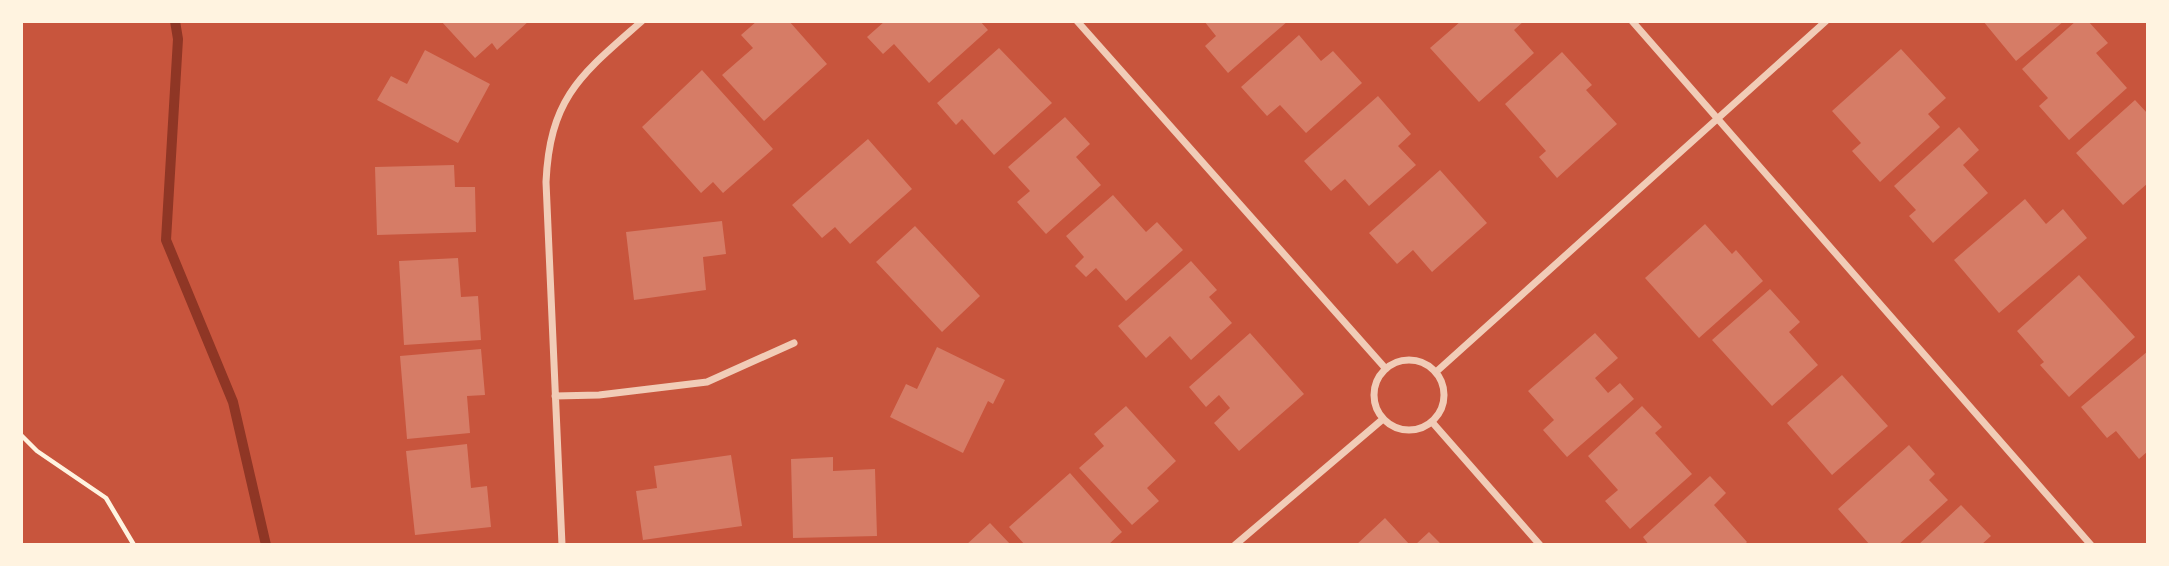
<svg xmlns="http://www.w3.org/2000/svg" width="2169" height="566" font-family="Quicksand,sans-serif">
<rect width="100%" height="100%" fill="#c8553d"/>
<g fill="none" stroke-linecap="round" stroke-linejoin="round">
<path stroke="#8f3625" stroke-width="10" d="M175,21L178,39L166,240L233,402L266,545"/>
</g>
<path fill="#d67c66" d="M441,21H529L497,50L492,43L475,58Z
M757,21H789L827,64L764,121L722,75L753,48L741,35Z
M885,21H980L988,30L929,83L894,44L883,54L867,37Z
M1204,21H1288L1228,73L1205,46L1216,36Z
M1461,21H1524L1514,30L1534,53L1479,102L1430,48Z
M1983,21H2064L2016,61Z
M2076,21H2088L2108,43L2096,53L2127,88L2069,140L2039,106L2048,98L2022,69Z
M1299,35L1321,61L1333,51L1362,83L1306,133L1280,105L1267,116L1241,87Z
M999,48L1052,103L994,155L962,119L956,125L937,103Z
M1901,49L1946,98L1928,114L1940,127L1880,182L1852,151L1861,143L1832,111Z
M425,50L490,84L458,143L377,100L391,76L407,84Z
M1562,52L1592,85L1586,90L1617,124L1557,178L1539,157L1546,151L1505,104Z
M702,70L773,149L723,193L713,182L701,193L642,127Z
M1378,96L1411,134L1398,146L1416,165L1369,206L1345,179L1331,191L1304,161Z
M2135,100L2148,114V183L2123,205L2076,153Z
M1065,117L1090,144L1076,157L1101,185L1046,234L1017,202L1030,191L1008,167Z
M1959,127L1979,150L1963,165L1988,193L1933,243L1909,216L1916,210L1894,186Z
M868,139L912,189L850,244L835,227L822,238L792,205Z
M454,165L455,187H475L476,232L377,235L375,167Z
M1440,170L1487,223L1432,272L1413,250L1397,264L1369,233Z
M1113,195L1146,232L1157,222L1183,250L1126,301L1096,268L1086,277L1075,266L1084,257L1066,236Z
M2025,199L2046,224L2063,209L2087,238L1999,313L1954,260Z
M722,221L726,254L703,257L706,290L634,300L626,232Z
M1705,224L1732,254L1736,250L1763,281L1699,338L1645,278Z
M915,226L980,296L942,332L876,262Z
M458,258L461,297L478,296L481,340L404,345L399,261Z
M1191,261L1217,290L1209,297L1232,323L1191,360L1170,336L1146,358L1118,326Z
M2079,275L2135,337L2069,397L2040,365L2044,362L2017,331Z
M1770,289L1800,322L1789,332L1818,365L1772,406L1712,340Z
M1250,333L1304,394L1239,451L1214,423L1230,408L1219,395L1206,407L1189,387Z
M1595,333L1618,358L1595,378L1608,393L1620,383L1634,399L1567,457L1543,430L1554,420L1528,391Z
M937,347L1005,380L993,404L988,401L963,453L890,417L906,384L917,389Z
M481,349L485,395L467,396L470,433L407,439L400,356Z
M2148,351V451L2139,459L2116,431L2107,438L2081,407Z
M1842,375L1888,426L1832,475L1787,423Z
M1126,406L1176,461L1147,488L1159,501L1132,525L1079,468L1104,446L1094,434Z
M1642,406L1662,427L1655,433L1692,474L1630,529L1605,501L1618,490L1588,456Z
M467,444L471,488L487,486L491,527L415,535L406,451Z
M1909,445L1935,474L1929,480L1948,500L1898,545H1870L1838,509Z
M731,455L742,526L643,540L636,491L657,488L654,466Z
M833,457V471L875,469L877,536L793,538L791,459Z
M1070,473L1122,532L1108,545H1025L1009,527Z
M1710,476L1726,493L1714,505L1747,542L1744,545H1649L1643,537Z
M1961,505L1991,536L1981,545H1918Z
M1385,518L1410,545H1356Z
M990,523L1011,545H966Z
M1429,532L1442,545H1415Z"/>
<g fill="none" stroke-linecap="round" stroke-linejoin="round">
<path stroke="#fff3e0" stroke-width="4.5" d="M21,435L37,451L106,498L134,545"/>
<path stroke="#f1ccb7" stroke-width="7" d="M1077,21L1386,369
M1632,21L2091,545
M1374 395a35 35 0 1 1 70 0a35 35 0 1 1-70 0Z
M1436,372L1826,21
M555,396L599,395L707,382L794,343
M1432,422L1540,545
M562,545L546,182C550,96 582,74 642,21
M1235,545L1383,419"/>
</g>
<rect width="2169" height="566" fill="none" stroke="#fff3e0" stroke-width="46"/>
</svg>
